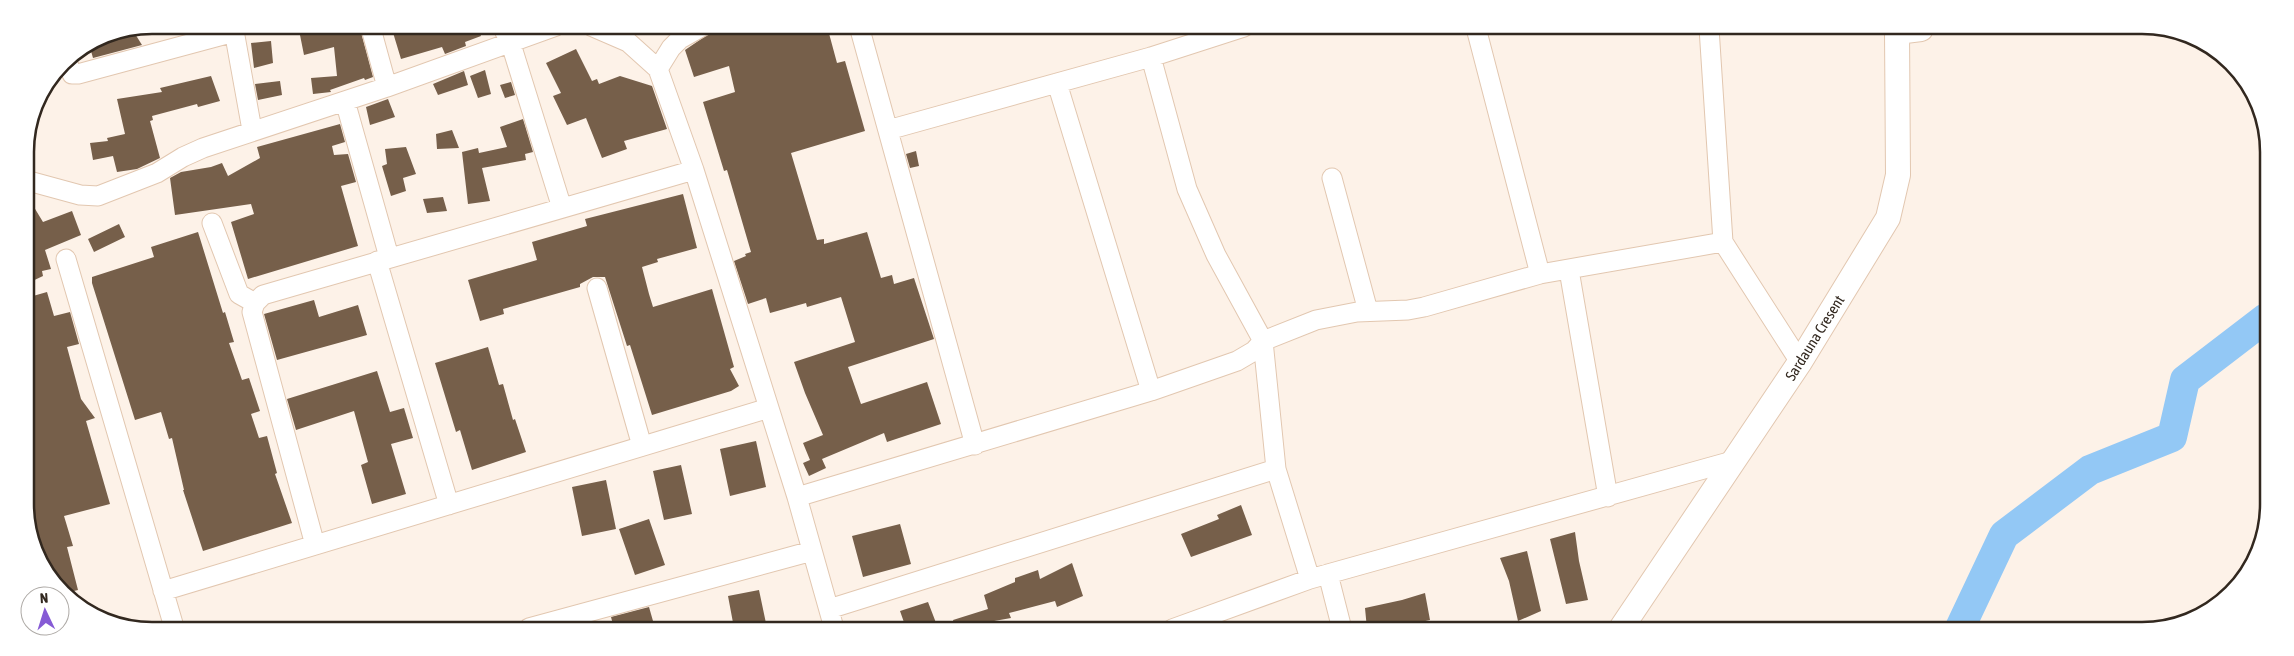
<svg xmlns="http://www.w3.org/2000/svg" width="2294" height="656" font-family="'Asap Condensed',sans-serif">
<rect width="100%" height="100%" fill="#fdf2e8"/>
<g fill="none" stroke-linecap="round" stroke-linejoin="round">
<path stroke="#93c8f5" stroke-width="30" d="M1959,630L2004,535L2090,470L2172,437L2185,380L2266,318"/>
</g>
<path fill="#765f4a" d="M298,25H359L373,77L365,80L364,78L330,90L331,92L313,94L311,78L337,76L334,47L304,55Z
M391,26H477L481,36L465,42L466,46L445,54L442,47L401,59Z
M719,26H827L837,63L845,61L865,131L791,153L817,240L824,239V244L867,232L881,278L892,275L894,284L914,278L934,339L848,367L861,404L927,382L941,424L887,442L884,433L822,459L826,468L809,476L803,463L810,460L803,443L823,435L805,393L794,362L855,342L841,297L807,307L806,303L770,313L766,298L748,304L734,261L746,256L745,254L751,252L727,170L724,171L703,102L735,92L729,66L694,77L685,50L713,31L720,29Z
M132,29L142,45L93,58L89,44L103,35Z
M271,41L273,63L254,68L251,43Z
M576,49L592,81L597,79L599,84L620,76L652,86L667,129L624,141L627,149L602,158L586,118L567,125L553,96L561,93L546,63Z
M485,70L491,94L478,98L470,76Z
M464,71L468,85L438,95L433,84Z
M211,76L220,101L198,107L197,104L152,116L153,120L150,121L160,158L137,169L117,172L113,156L93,160L90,143L108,141L107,138L125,134L117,99L162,92L160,88Z
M280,81L282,95L258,100L255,84Z
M511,82L515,95L505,98L500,85Z
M388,99L395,117L370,125L366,107Z
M523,119L533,152L525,154L526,160L482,168L490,201L468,204L462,152L478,148L479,153L507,147L500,127Z
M340,124L345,142L332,146L334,155L348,154L356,182L341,186L358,246L248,279L231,222L254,214L251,204L175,215L170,178L181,172L211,167L222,163L228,176L260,158L257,147Z
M452,130L459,148L437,149L436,134Z
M406,147L416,174L403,178L406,191L391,196L382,166L387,164L385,149Z
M916,151L919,166L910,168L906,154Z
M26,194L43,222L72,211L81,235L45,250L51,269L42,271L43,276L26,284V237H29L26,224Z
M683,194L697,248L657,259L658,262L642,267L649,294L653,307L712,289L734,367L730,369L739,386L731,391L652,415L630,345L627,346L605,277H593L580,284V287L503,309L504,314L480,321L468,280L537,260L532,242L587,226L585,219Z
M443,197L447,211L427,213L423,199Z
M119,224L125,237L94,252L88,239Z
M198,232L223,313L225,312L234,342L229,343L242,380L249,378L260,411L251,414L259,438L267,436L277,473L275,474L292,523L203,551L183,490H184L172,438L169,439L161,412L135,420L92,283V277L154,257L151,247Z
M47,292L54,316L70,312L79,344L67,347L81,399L95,418L86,421L110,504L64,516L73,546L67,547L78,590L62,594L27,529L26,298Z
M314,300L319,317L358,305L367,335L277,360L264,314Z
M488,347L499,385L503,384L513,420L515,419L526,452L472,470L460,430L456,432L435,363Z
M377,371L390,412L404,408L413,438L391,444L406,494L372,504L361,465L368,462L354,411L296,430L287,399Z
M756,441L766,487L730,496L720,449Z
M681,465L692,514L664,520L653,471Z
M606,480L616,529L582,536L572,487Z
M1241,505L1252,535L1191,557L1181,534L1219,519L1217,515Z
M649,519L665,565L635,575L619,529Z
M900,524L911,564L863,577L852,536Z
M1575,532L1579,561L1588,600L1566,604L1550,539Z
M1527,551L1541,611L1518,621L1509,581L1500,558Z
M1072,563L1083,596L1057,607L1055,601L1009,613L1011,618L955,628L953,620L988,609L984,595L1015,582V578L1038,570L1040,579Z
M759,590L767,628H734L728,596Z
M1425,593L1430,620L1389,629H1367L1365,608L1402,600Z
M928,602L938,628H906L900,611Z
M649,607L655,628H614L611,617Z"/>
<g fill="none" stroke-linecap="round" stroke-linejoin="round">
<defs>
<path id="minor" d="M233,25L252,130
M370,25L387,87
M502,26L511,44L562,208
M591,26L628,42L658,69L694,170L797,497L834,628
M859,26L975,445
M1476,28L1540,274
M1709,28L1723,242L1800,362
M1151,57L1187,189L1216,255L1263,341L1276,469L1310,579
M66,59L72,74H78L234,32
M658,69L671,48L680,39L703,26
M1057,83L1151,391
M345,101L389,257
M888,130L1151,57L1244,27
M1332,178L1368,311
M25,180L80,195L98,196L157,173L183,157L203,148L387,87L556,26
M212,223L239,294L255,303
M66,259L174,627
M377,261L449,505
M1569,270L1608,497
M597,288L642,446
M797,497L1151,391L1237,361L1254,351L1263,341L1316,320L1357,312L1408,310L1424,307L1540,274L1723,242
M315,545L252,312L255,303L263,295L694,170
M1328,574L1342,629
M163,591L769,408
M829,609L1276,469
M529,628L812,551
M1172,629L1310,579L1736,460"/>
<path id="tertiary" d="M1620,630L1800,362L1888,218L1898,175L1897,32L1921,29"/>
</defs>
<use href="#minor" stroke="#e2c7b0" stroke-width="21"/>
<use href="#tertiary" stroke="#e2c7b0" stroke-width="26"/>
<use href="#minor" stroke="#fff" stroke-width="19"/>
<use href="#tertiary" stroke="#fff" stroke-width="24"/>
</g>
<g text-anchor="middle" stroke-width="5" stroke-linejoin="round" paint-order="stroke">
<g font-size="15" fill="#32281f" stroke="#fff">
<text transform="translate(1815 338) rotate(-58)" y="5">Sardauna Cresent</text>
</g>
</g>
<path d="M0 0H2294V656H0ZM152 34H2142A118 118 0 0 1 2260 152V504A118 118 0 0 1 2142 622H152A118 118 0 0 1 34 504V152A118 118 0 0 1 152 34Z" fill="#fff" fill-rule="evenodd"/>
<path fill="none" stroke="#32281f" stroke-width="2.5" d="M152 34H2142A118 118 0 0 1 2260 152V504A118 118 0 0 1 2142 622H152A118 118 0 0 1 34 504V152A118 118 0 0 1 152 34Z"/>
<g transform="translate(45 611) rotate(356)"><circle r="24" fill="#ffffff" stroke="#ada9a5"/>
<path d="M0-4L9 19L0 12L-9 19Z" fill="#865bd5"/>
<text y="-8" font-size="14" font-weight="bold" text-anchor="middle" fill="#32281f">N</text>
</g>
</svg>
